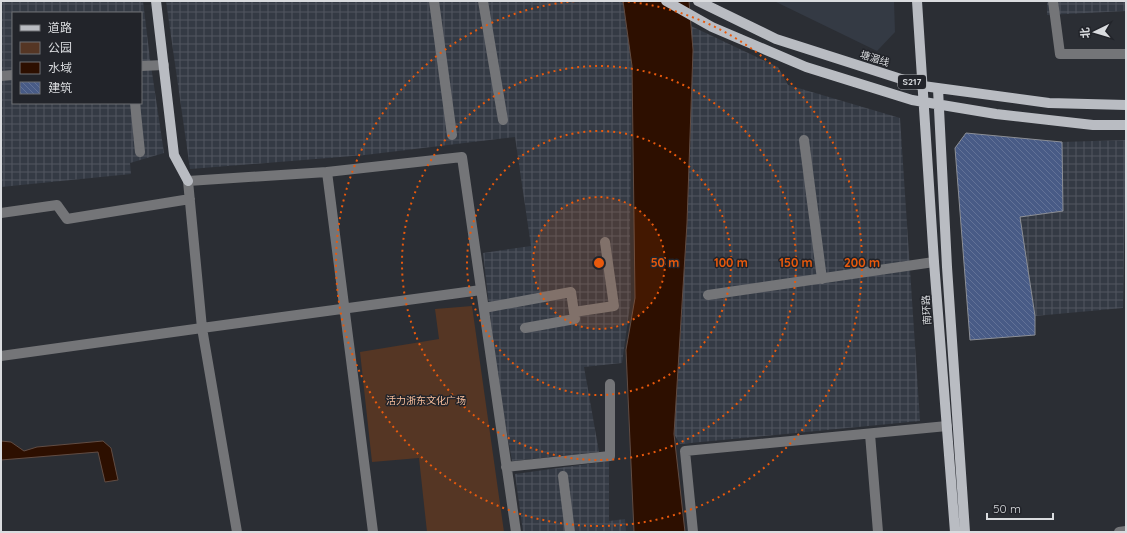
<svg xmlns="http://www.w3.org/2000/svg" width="1127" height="533" font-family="Quicksand,'Noto Sans SC',sans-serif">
<defs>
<pattern id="industrial-grid" width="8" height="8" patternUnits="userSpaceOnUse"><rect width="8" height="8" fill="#343a44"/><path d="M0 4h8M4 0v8" fill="none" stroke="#51565f"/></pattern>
<pattern id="building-back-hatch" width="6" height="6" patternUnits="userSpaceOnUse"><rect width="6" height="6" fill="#485b86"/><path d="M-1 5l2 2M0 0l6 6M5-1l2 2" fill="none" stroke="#627297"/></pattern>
</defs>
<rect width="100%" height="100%" fill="#2b2e34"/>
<path fill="#343a44" d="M774,1H894L895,32L877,51Z"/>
<path fill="url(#industrial-grid)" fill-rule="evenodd" d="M1,1H143L150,59L164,153L130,163L131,174L1,187ZM13,13H141V103H13Z
M166,1H623L632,66L630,232L631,298L622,363L584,367L599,452L512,461L497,376L483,253L531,246L515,137L365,155L190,169Z
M1047,1H1126V11L1047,15Z
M691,26L778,67L788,85L900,118L920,421L680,444L674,434L687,223L693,50Z
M1126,140L1123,308L1035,316L1020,217L1063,211L1062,142Z
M609,461V521L625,519L626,532H523L515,474Z"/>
<path fill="#553624" d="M472,306L504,532H427L419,458L372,462L360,352L439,339L435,309Z"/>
<path fill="#2d0f00" stroke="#614c43" d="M623,1H689L693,50L687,223L674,434L685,532H634L626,350L635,298L632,66Z
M1,441L11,442L24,451L37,447L103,441L111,448L118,480L105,482L98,452L1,460Z"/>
<path fill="url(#building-back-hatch)" stroke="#8c8f96" d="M966,133L1062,142L1063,211L1020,217L1035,316V335L970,340L955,148Z"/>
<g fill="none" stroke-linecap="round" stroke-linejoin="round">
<path stroke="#747578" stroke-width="10" d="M434,1L452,135
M483,1L503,120
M1053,1L1060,54H1126
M141,66L164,65
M1,76L13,75
M135,103L140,152
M804,140L822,279
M1,213L57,205L67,219L190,199
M708,295L934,262
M484,308L571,292L575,319L525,328
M574,312L614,306L605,242
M1,356L202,328L188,181L327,172
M870,434L878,532
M506,467L610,456V384
M563,476L570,532
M237,532L202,328L481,290
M373,532L327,172L462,157L516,532
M693,532L685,451L947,426
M1119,532L1126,531"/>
<path stroke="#b9bcc2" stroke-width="10" d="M156,1L174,155L188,181
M666,1L712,27L806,67L912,100L996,114L1093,125H1126
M698,1L776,39L923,86L1049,103L1126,105
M917,1L934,262L955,532
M938,89L947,267L965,532"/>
</g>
<circle cx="599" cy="263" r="66" fill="#e8590c" fill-opacity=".12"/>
<g fill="none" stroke="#e8590c" stroke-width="2" stroke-dasharray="2 4">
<circle cx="599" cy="263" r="66"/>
<circle cx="599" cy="263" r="132"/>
<circle cx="599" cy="263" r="197"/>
<path d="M622 1A263 263 0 1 1 576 1"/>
</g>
<g text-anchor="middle" stroke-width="3" stroke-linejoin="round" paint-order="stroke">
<rect fill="#22242a" stroke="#a3a5a9" stroke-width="1" x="898" y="75" width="28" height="14" rx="3"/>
<g font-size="9" font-weight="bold" fill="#dadcdf">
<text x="912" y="85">S217</text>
</g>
<g font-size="10" fill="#dadcdf" stroke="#22242a">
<text transform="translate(875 58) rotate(18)" y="4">塘湄线</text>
<text transform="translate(926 310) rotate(-94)" y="4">南环路</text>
</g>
<g font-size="10" fill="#f8be9b" stroke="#22242a">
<text x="426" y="404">活力浙东文化广场</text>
</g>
</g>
<circle cx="599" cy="263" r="6" fill="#e8590c" stroke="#22242a" stroke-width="2"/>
<g font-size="12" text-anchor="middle" font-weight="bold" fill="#e8590c" stroke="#22242a" stroke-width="3" stroke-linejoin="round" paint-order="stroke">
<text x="665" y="267">50 m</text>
<text x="731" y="267">100 m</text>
<text x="796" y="267">150 m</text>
<text x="862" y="267">200 m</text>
</g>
<rect width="1127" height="533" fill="none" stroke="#dadcdf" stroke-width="4"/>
<rect x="12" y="12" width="130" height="92" fill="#22242a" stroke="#6c6e72"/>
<rect x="20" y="25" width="20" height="6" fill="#b9bcc2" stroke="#6c6e72"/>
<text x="48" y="32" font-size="12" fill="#dadcdf">道路</text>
<rect x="20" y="42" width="20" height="12" fill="#553624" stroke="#6c6e72"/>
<text x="48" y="52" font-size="12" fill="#dadcdf">公园</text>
<rect x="20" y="62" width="20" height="12" fill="#2d0f00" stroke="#6c6e72"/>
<text x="48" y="72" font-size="12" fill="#dadcdf">水域</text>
<rect x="20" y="82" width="20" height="12" fill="url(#building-back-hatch)" stroke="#6c6e72"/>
<text x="48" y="92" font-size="12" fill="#dadcdf">建筑</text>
<g transform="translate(1095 32) rotate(265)" stroke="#22242a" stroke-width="3" paint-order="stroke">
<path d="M0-3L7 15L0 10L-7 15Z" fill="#dadcdf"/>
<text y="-6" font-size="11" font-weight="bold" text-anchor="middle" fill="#dadcdf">北</text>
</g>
<path d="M987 513v6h66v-6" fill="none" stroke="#dadcdf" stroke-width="2"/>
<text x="993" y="513" font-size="12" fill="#dadcdf" stroke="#22242a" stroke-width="3" paint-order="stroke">50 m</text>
</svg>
